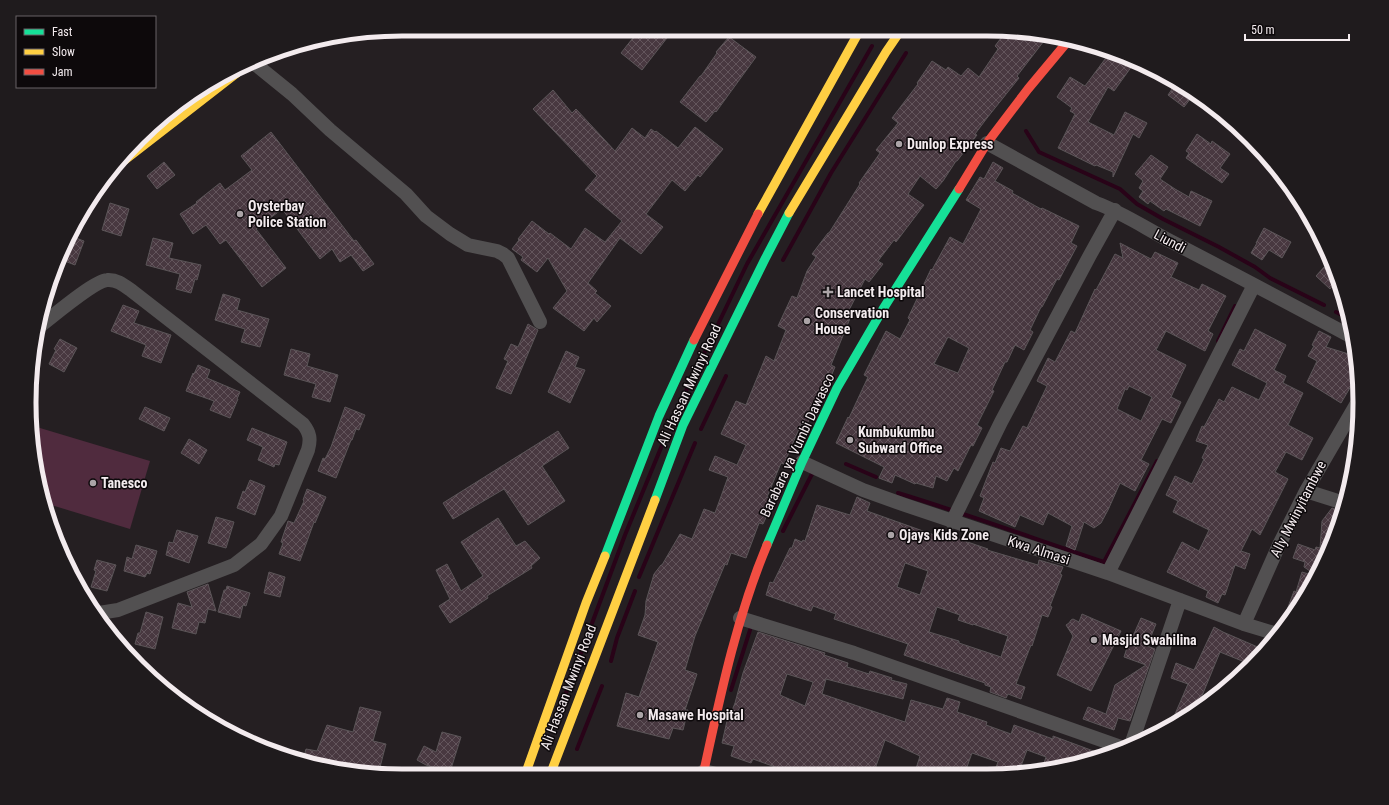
<svg xmlns="http://www.w3.org/2000/svg" width="1389" height="805" font-family="'Roboto Condensed',sans-serif">
<defs>
<pattern id="building-cross-hatch" width="8" height="8" patternUnits="userSpaceOnUse"><rect width="8" height="8" fill="#483840"/><path d="M0 0l8 8M0 8l8-8" fill="none" stroke="#63555c"/></pattern>
</defs>
<rect width="100%" height="100%" fill="#251f22"/>
<path fill="#502b3e" d="M30,425L150,461L130,529L48,504Z"/>
<g fill="none" stroke-linecap="round" stroke-linejoin="round">
<path stroke="#290318" stroke-width="4" d="M918,35L922,30
M1026,131L1039,152L1120,189L1137,204L1163,219L1219,247L1255,267L1270,278L1324,305
M783,260L831,173L906,53
M1336,312L1350,319
M1218,341L1235,306
M673,418L747,264L872,46
M701,429L726,376
M846,464L876,477
M898,493C967,514 1035,539 1104,562L1157,461
M783,531L814,470
M639,577L695,443
M611,661L617,638L635,591
M731,690L750,630
M557,717L625,535L665,438
M577,749L602,686
M723,772L733,775"/>
</g>
<path fill="url(#building-cross-hatch)" stroke="#5b5558" fill-rule="evenodd" d="M640,29H674L642,70L621,53Z
M1007,30L1047,37L1017,76L1019,78L987,118L975,134L977,135L957,161H956L943,181L936,189L920,176L908,194L924,205L896,242L894,240L878,261L883,264L869,282L865,279L847,314L851,316L831,365L835,367L832,374L806,426L801,424L784,464L781,463L767,497L774,500L763,524L759,523L746,558L731,553L727,565L725,564L695,636L685,670L697,674L685,710H688L683,730L673,728L669,739L617,726L626,693L639,697L658,642L638,635L645,615L646,601L654,574L661,565H662L680,534L692,539L704,509L715,513L728,477L709,470L715,456L737,465L746,445L721,434L736,401L746,405L766,356L774,361L786,330L778,326L792,296L797,298L807,271L816,257L812,254L828,233H829L860,184L859,183L880,153L876,150L898,123L892,118L918,84L917,83L932,61L946,70L948,67L961,76L968,68L979,77L998,49L995,46Z
M729,37L756,57L716,112L715,111L706,122L680,102L700,76H701L717,53L716,52Z
M1111,51L1128,60L1127,62L1132,66L1114,91L1108,87L1088,122L1114,135L1125,112L1147,123L1139,138L1133,134L1113,177V172L1096,165L1095,166L1058,148L1075,114L1070,111L1072,108L1057,97L1070,77L1085,86Z
M1174,86L1191,98L1184,107L1168,95Z
M553,90L572,113L576,109L615,151L632,128L645,138L651,129L655,132L656,131L678,148L695,127L723,149L700,177L698,175L685,191L672,180L646,214L663,227L641,254L620,238L588,283L597,291L595,293L611,306L597,322L594,318L584,331L553,308L567,291L548,258L537,272L521,260L523,257L512,249L519,240L518,239L532,221L549,234L550,233L571,249L585,228L605,242L622,221L585,190L597,176L533,109Z
M271,132L354,241L356,240L374,264L363,271L351,255L340,262L332,249L320,259L282,209L256,229L286,268L262,287L226,240L220,244L206,225L193,234L180,214L197,203L196,202L220,183L225,190L252,170L241,156Z
M1197,134L1211,144L1212,141L1230,154L1220,168L1229,174L1222,183L1186,158L1189,153L1186,151Z
M1151,155L1168,167L1160,179L1175,189L1189,197L1191,191L1212,201L1200,226L1166,209L1164,211L1150,201L1148,204L1139,197L1143,191L1139,188L1143,181L1135,174Z
M164,162L175,175L157,189L147,176Z
M993,162L1003,168L995,181L1013,191L1012,193L1041,209L1042,208L1079,226L1071,243L1077,246L1059,280L1057,279L1042,307H1041L1030,330L1033,332L1024,350L1015,345L1007,362H1005L992,390L994,391L977,425L982,428L973,446L971,445L958,471L954,468L947,481L936,476L933,488L916,483L915,484L895,475L892,483L879,478L884,467L836,443L848,417L849,418L868,377L864,375L886,331L900,339L910,320L908,318L931,269L932,270L950,237L963,244L981,209L966,200L980,177L984,179ZM948,337L969,348L958,373L934,364Z
M110,203L129,209L121,236L102,230Z
M1264,228L1291,242L1282,258L1269,250L1262,260L1251,253L1257,243H1256Z
M73,237L84,241L75,265L62,260Z
M153,238L173,243L169,258L201,265L197,280L195,279L191,293L176,289L180,274L146,265Z
M1120,243L1151,259L1155,252L1178,263L1171,277L1199,290L1202,284L1226,296L1208,331L1213,334L1205,351L1166,331L1156,350L1186,365L1171,397L1181,402L1171,423L1162,419L1141,460L1149,464L1135,491L1120,483L1108,510L1101,523L1094,528L1084,522L1075,550L1066,546L1072,526L1048,513L1043,525L1020,515L1015,527L979,511L984,498L980,496L993,462L995,463L1001,448L1010,451L1023,426L1027,428L1047,386L1037,381L1048,358L1055,362L1071,331L1075,333L1095,289L1096,290L1115,254L1123,258ZM1129,386L1152,397L1141,421L1117,409L1125,389L1127,390Z
M1333,266L1338,280L1330,289L1316,276L1324,267L1329,271Z
M223,294L240,299L237,310L269,319L260,347L241,342L245,329L215,320Z
M123,305L139,311L134,323L171,335L161,363L142,356L146,345L111,331Z
M528,324L538,330L511,394L496,388L508,361L504,359L511,344L518,347Z
M1255,329L1286,345L1274,370L1286,376L1283,383L1303,393L1288,425L1313,438L1302,460L1286,452L1275,472L1288,479L1260,535L1252,529L1241,551L1250,554L1245,569L1235,565L1225,595L1222,594L1218,603L1206,597L1208,591L1167,572L1182,542L1199,551L1209,530L1173,512L1178,501L1166,495L1175,476L1192,484L1204,459L1202,458L1208,445L1196,441L1202,426L1204,427L1219,399L1224,402L1232,387L1259,400L1267,383L1232,365L1240,349L1244,351Z
M1319,331L1331,337L1326,347L1355,356L1351,365L1357,369V376L1341,403L1307,382L1317,361L1308,356L1314,346L1312,345Z
M60,339L77,348L64,372L49,364L56,350L54,349Z
M291,349L310,354L307,366L338,375L330,402L312,397L316,384L284,375Z
M566,351L579,357L575,367L585,370L570,403L548,392Z
M198,365L210,370L207,378L240,392L237,399H238L230,418L210,410L214,401L186,391L193,373L194,374Z
M145,407L170,418L164,431L139,419Z
M345,407L365,415L359,430L356,429L352,440H351L336,478L318,471L323,458L325,459L331,447Z
M252,428L287,442L279,465L275,464L274,467L258,460L263,447L247,440Z
M558,431L569,448L542,466L565,501L528,525L504,489L453,519L443,503Z
M189,439L207,450L199,464L181,453Z
M250,480L265,486L255,515L237,508L243,491L245,492Z
M307,489L326,497L315,523L314,522L300,561L279,554L283,543L281,542L288,521L294,523L304,501L303,500Z
M857,497L870,503L867,511L951,541L953,537L988,549L987,550L1038,565L1039,560L1063,567L1060,574L1062,575L1050,606L1052,607L1048,617L1042,615L1032,646L1031,645L1016,684L1025,687L1021,699L1008,694L1006,698L990,692L991,687L985,685V683L904,655L908,644L834,619L836,614L813,606L811,611L766,595L770,582L773,583L790,548H792L795,539L802,542L803,540L805,541L817,505L850,515ZM905,563L928,571L920,595L897,587ZM937,607L960,615L958,620L973,625V624L1008,636L1001,657L959,643V641L929,632Z
M1332,508L1342,512L1332,545L1316,575L1304,567L1305,562L1293,558L1298,544L1315,550L1316,547L1320,548L1322,521Z
M216,517L234,522L226,548L208,543Z
M498,518L516,546L525,541L540,558L531,566L532,568L487,596L488,598L450,623L439,606L450,599L436,570L447,564L461,591L483,576L461,542Z
M177,530L198,536L189,563L166,555L169,542L173,543Z
M136,545L157,551L150,574L147,573L145,577L124,571L127,557L132,559Z
M97,560L116,565L107,591L91,587L96,571L94,570Z
M269,572L285,577L280,597L264,593Z
M1302,572L1315,576L1297,610L1283,627L1281,626L1294,591L1296,592Z
M208,584L216,611L208,609L205,623L199,622L196,634L172,628L178,603L192,607L187,592Z
M227,586L250,593L246,606L243,605L240,618L218,612L224,590H226Z
M146,612L163,617L155,649L135,644L138,633H140Z
M1082,614L1121,631L1091,691L1057,675L1073,636L1066,625L1069,623L1071,620L1073,619L1079,622Z
M1141,618L1156,624L1147,646L1155,649L1130,721L1118,718L1114,730L1083,719L1088,707L1106,714L1115,685L1146,665L1124,657L1131,635L1133,636Z
M1214,627L1223,632L1260,648L1254,663L1252,665L1220,652L1197,708L1169,728L1188,684L1171,678L1176,663L1194,670Z
M758,632L825,653L824,655L848,663L847,667L869,674L870,671L892,678L891,680L907,684L903,699L826,679L822,694L905,722L911,700L943,709L947,698L960,702L957,712L987,722L986,725L1011,734L1014,725L1053,739V736L1107,756L1054,767L1044,763L1046,757L1027,750L1018,774L1011,775H993L998,762L972,753L964,775H914L920,756L885,740L873,775H817L793,769L791,775H775L778,768L753,759L751,763L731,756L734,746L722,743L729,712L731,713L735,703L743,673ZM787,674L813,682L805,706L780,695Z
M360,707L381,712L373,741L386,744L378,775L303,760L306,749L317,751L327,725L353,732Z
M442,732L461,737L450,772L426,765L417,760L424,746L436,752Z"/>
<g fill="none" stroke-linecap="round" stroke-linejoin="round">
<path stroke="#525051" stroke-width="14" d="M255,64L292,94L330,130L406,194L426,216L450,234L468,245L497,251L503,254L508,258L540,322
M987,143L1096,203C1124,213 1148,230 1174,243C1234,274 1294,306 1354,338
M40,326C52,317 94,281 107,280C117,279 125,286 132,291L303,424C310,433 311,439 308,450L281,516L261,544L234,565L118,610L99,613
M802,462L863,490L905,505L1108,573L1244,624L1277,634
M1306,491L1344,503
M952,522L1001,422L1090,255L1115,210
M1108,573L1254,285
M740,618L854,653L1124,748
M1244,624L1279,545L1306,491L1360,398
M1131,745L1180,600
M704,771L720,775"/>
<path stroke="#16e098" stroke-width="9" d="M655,500L683,425L765,259L789,213
M767,545L802,462L837,388L883,309L959,189
M605,556L659,416L694,340"/>
<path stroke="#ffcf43" stroke-width="9" d="M125,160L237,73
M789,213L886,52L901,30
M758,214L860,30
M525,775L586,603L605,556
M550,775L655,500"/>
<path stroke="#f24e42" stroke-width="9" d="M959,189L987,143L1028,89L1068,41
M694,340L758,214
M703,775C720,697 736,619 767,545"/>
</g>
<g fill="#aba4a7" stroke="#0d090b" stroke-width="1.5">
<circle cx="899" cy="144" r="4"/>
<circle cx="240" cy="214" r="4"/>
<path d="M826 286h4v4h4v4h-4v4h-4v-4h-4v-4h4z"/>
<circle cx="807" cy="321" r="4"/>
<circle cx="850" cy="440" r="4"/>
<circle cx="93" cy="483" r="4"/>
<circle cx="891" cy="535" r="4"/>
<circle cx="1094" cy="640" r="4"/>
<circle cx="640" cy="715" r="4"/>
</g>
<g text-anchor="middle" stroke-width="3" stroke-linejoin="round" paint-order="stroke">
<g font-size="14" font-weight="bold" fill="#f3ebee" stroke="#0d090b" text-anchor="start">
<text x="907" y="149">Dunlop Express</text>
<text x="248" y="211">Oysterbay<tspan x="248" dy="16">Police Station</tspan></text>
<text x="837" y="297">Lancet Hospital</text>
<text x="815" y="318">Conservation<tspan x="815" dy="16">House</tspan></text>
<text x="858" y="437">Kumbukumbu<tspan x="858" dy="16">Subward Office</tspan></text>
<text x="101" y="488">Tanesco</text>
<text x="899" y="540">Ojays Kids Zone</text>
<text x="1102" y="645">Masjid Swahilina</text>
<text x="648" y="720">Masawe Hospital</text>
</g>
<g font-size="14" fill="#f3ebee" stroke="#0d090b">
<text transform="translate(1170 241) rotate(28)" y="5">Liundi</text>
<text transform="translate(689 385) rotate(-65)" y="5">Ali Hassan Mwinyi Road</text>
<text transform="translate(797 445) rotate(-65)" y="5">Barabara ya Vumbi Dawasco</text>
<text transform="translate(1298 509) rotate(-63)" y="5">Ally Mwinyitambwe</text>
<text transform="translate(1039 550) rotate(18)" y="5">Kwa Almasi</text>
<text transform="translate(568 687) rotate(-69)" y="5">Ali Hassan Mwinyi Road</text>
</g>
</g>
<path d="M0 0H1389V805H0ZM402 36H987A366 366 0 0 1 1353 402V403A366 366 0 0 1 987 769H402A366 366 0 0 1 36 403V402A366 366 0 0 1 402 36Z" fill="#1f1b1d" fill-rule="evenodd"/>
<path fill="none" stroke="#f3ebee" stroke-width="5" d="M402 36H987A366 366 0 0 1 1353 402V403A366 366 0 0 1 987 769H402A366 366 0 0 1 36 403V402A366 366 0 0 1 402 36Z"/>
<rect x="16" y="16" width="140" height="72" fill="#0d090b" stroke="#696366"/>
<rect x="24" y="29" width="20" height="6" fill="#16e098" stroke="#696366"/>
<text x="52" y="36" font-size="12" fill="#f3ebee">Fast</text>
<rect x="24" y="49" width="20" height="6" fill="#ffcf43" stroke="#696366"/>
<text x="52" y="56" font-size="12" fill="#f3ebee">Slow</text>
<rect x="24" y="69" width="20" height="6" fill="#f24e42" stroke="#696366"/>
<text x="52" y="76" font-size="12" fill="#f3ebee">Jam</text>
<path d="M1245 34v6h104v-6" fill="none" stroke="#f3ebee" stroke-width="2"/>
<text x="1251" y="34" font-size="12" fill="#f3ebee" stroke="#0d090b" stroke-width="3" paint-order="stroke">50 m</text>
</svg>
